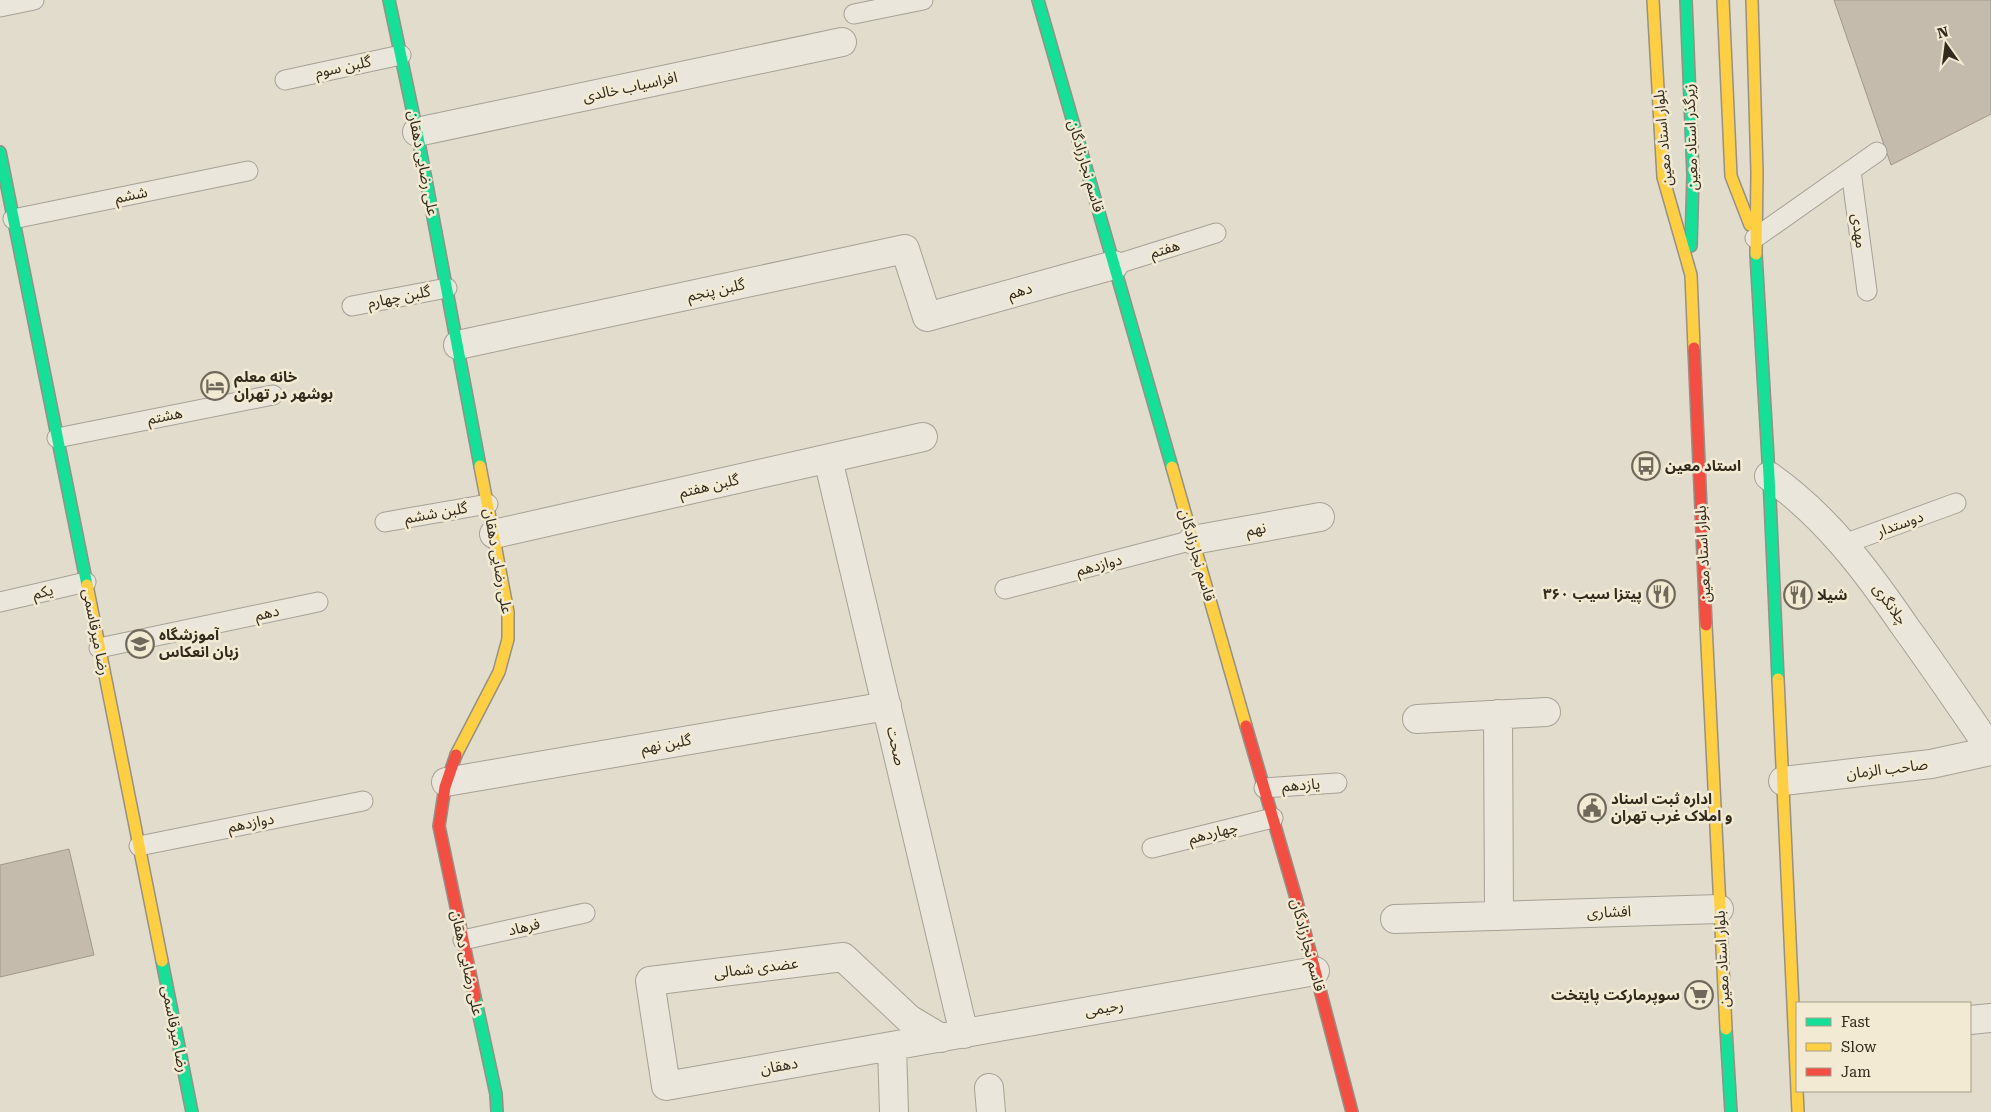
<svg xmlns="http://www.w3.org/2000/svg" width="1991" height="1112" font-family="'Roboto Serif','Noto Sans Arabic',serif">
<rect width="100%" height="100%" fill="#e1dccc"/>
<path fill="#c4bbad" stroke="#a1988b" d="M1834,0H1991V114L1891,165Z
M69,849L94,955L0,977V865Z"/>
<g fill="none" stroke-linecap="round" stroke-linejoin="round">
<defs>
<path id="lane" d="M0,7L34,0
M854,14L923,0
M285,80L401,55
M1851,171L1867,291
M13,219L248,171
M1755,238L1877,152
M1114,265L1216,233
M352,306L447,288
M57,438L273,395
M385,522L488,504
M1844,544L1956,503
M1005,589L1193,540
M0,602L86,582
M99,648L318,602
M1264,788L1337,783
M139,846L363,801
M1152,848L1273,818
M463,940L585,913"/>
<path id="street" d="M417,132L842,42
M458,345L905,249L927,317L1114,265
M828,459L964,1034
M1769,476C1826,516 1867,571 1906,628C1935,668 1963,709 1991,750
M494,534L923,437
M1193,540L1320,517
M1498,714L1499,916
M1417,719L1546,712
M1783,781L1931,764L1991,751
M446,782L887,706
M1395,919L1719,909
M1970,1020L1991,1018
M941,1038L909,1019L843,957L650,981L666,1086L1315,971
M892,1046L894,1112
M989,1088L991,1112"/>
<path id="fast" d="M389,0L417,132L480,466
M1038,0L1172,467
M1686,0L1693,175L1691,246
M0,152L87,585
M1756,254L1769,476L1778,679
M162,961L192,1112
M475,997L496,1094L497,1112
M1726,1029L1731,1112"/>
<path id="slow" d="M1653,0L1663,177L1691,275L1694,348
M1723,0L1731,176L1750,225
M1752,0L1757,172L1756,254
M1172,467L1246,726
M87,585L162,961
M1706,625L1726,1029
M1778,679L1798,1112
M456,755L499,672L508,639V612L480,466"/>
<path id="jam" d="M1694,348L1706,625
M1246,726L1296,898L1352,1112
M456,755L445,787L439,826L475,997"/>
</defs>
<use href="#lane" stroke="#a6a195" stroke-width="21"/>
<use href="#street" stroke="#a6a195" stroke-width="30"/>
<use href="#fast" stroke="#969085" stroke-width="14"/>
<use href="#slow" stroke="#969085" stroke-width="14"/>
<use href="#jam" stroke="#969085" stroke-width="14"/>
<use href="#lane" stroke="#eae6dc" stroke-width="19"/>
<use href="#street" stroke="#eae6dc" stroke-width="28"/>
<use href="#fast" stroke="#16e098" stroke-width="11"/>
<use href="#slow" stroke="#ffcf43" stroke-width="11"/>
<use href="#jam" stroke="#f24e42" stroke-width="11"/>
</g>
<defs>
<symbol id="hotel-ring" viewBox="-11 -11 22 22"><circle r="9.5" fill="#f2ead2" stroke="#70685b" stroke-width="1.5"/><path d="M-6-4.5h1.5V1H6V5H4.5V3h-9V5H-6ZM-4 0a1.8 1.8 0 1 1 3.6 0ZM.5 0V-2.5h3Q6-2.5 6 0Z" fill="#70685b"/></symbol>
<symbol id="bus-ring" viewBox="-11 -11 22 22"><circle r="9.5" fill="#f2ead2" stroke="#70685b" stroke-width="1.5"/><path d="M-5-6H5V4H4V6H2V4H-2V6H-4V4H-5ZM-3.5-4V0h7V-4ZM-3.5 1.2v1.5H-2V1.2ZM2 1.2v1.5H3.5V1.2Z" fill="#70685b"/></symbol>
<symbol id="restaurant-ring" viewBox="-11 -11 22 22"><circle r="9.5" fill="#f2ead2" stroke="#70685b" stroke-width="1.5"/><path d="M-5-6h1v4h1v-4h1v4h1v-4h1v5L-1.5 .5V6h-2V.5L-5-1ZM5-6V6H3V1.5H1.5Q1.5-4 5-6Z" fill="#70685b"/></symbol>
<symbol id="school-ring" viewBox="-11 -11 22 22"><circle r="9.5" fill="#f2ead2" stroke="#70685b" stroke-width="1.5"/><path d="M0-5L7-2L0 1L-7-2ZM-4 1L0 2.5L4 1V4Q0 6-4 4Z" fill="#70685b"/></symbol>
<symbol id="civic-ring" viewBox="-11 -11 22 22"><circle r="9.5" fill="#f2ead2" stroke="#70685b" stroke-width="1.5"/><path d="M-.6-6.5H3V-4.5H.6V-3L4-1V1h2V6H-6V1h2V-1L-.6-3ZM-1.2 2.5V6h2.4V2.5Z" fill="#70685b"/></symbol>
<symbol id="supermarket-ring" viewBox="-11 -11 22 22"><circle r="9.5" fill="#f2ead2" stroke="#70685b" stroke-width="1.5"/><path d="M-6-5.5h2.5l.6 2H6L4.5 2H-2.5L-4.4-4H-6ZM-1.5 3.2a1.3 1.3 0 1 0 .1 0ZM3 3.2a1.3 1.3 0 1 0 .1 0Z" fill="#70685b"/></symbol>
</defs>
<g fill-rule="evenodd">
<use href="#hotel-ring" x="199" y="370" width="32" height="32"/>
<use href="#bus-ring" x="1630" y="450" width="32" height="32"/>
<use href="#restaurant-ring" x="1645" y="578" width="32" height="32"/>
<use href="#restaurant-ring" x="1782" y="579" width="32" height="32"/>
<use href="#school-ring" x="124" y="628" width="32" height="32"/>
<use href="#civic-ring" x="1576" y="792" width="32" height="32"/>
<use href="#supermarket-ring" x="1683" y="979" width="32" height="32"/>
</g>
<g text-anchor="middle" stroke-width="5" stroke-linejoin="round" paint-order="stroke">
<g font-size="15" fill="#332a1e" stroke="#f2ead2">
<text transform="translate(343 67) rotate(-12)" y="5">گلبن سوم</text>
<text transform="translate(630 87) rotate(-12)" y="5">افراسیاب خالدی</text>
<text transform="translate(1691 137) rotate(-92)" y="5">زیرگذر استاد معین</text>
<text transform="translate(1663 138) rotate(-95)" y="5">بلوار استاد معین</text>
<text transform="translate(423 163) rotate(79)" y="5">علی رضایی دهقان</text>
<text transform="translate(1086 166) rotate(74)" y="5">قاسم نجارزادگان</text>
<text transform="translate(131 195) rotate(-12)" y="5">ششم</text>
<text transform="translate(1859 231) rotate(83)" y="5">مهدی</text>
<text transform="translate(1165 249) rotate(-17)" y="5">هفتم</text>
<text transform="translate(716 290) rotate(-12)" y="5">گلبن پنجم</text>
<text transform="translate(1020 291) rotate(-16)" y="5">دهم</text>
<text transform="translate(399 297) rotate(-11)" y="5">گلبن چهارم</text>
<text transform="translate(165 416) rotate(-11)" y="5">هشتم</text>
<text transform="translate(709 486) rotate(-13)" y="5">گلبن هفتم</text>
<text transform="translate(436 513) rotate(-10)" y="5">گلبن ششم</text>
<text transform="translate(1900 524) rotate(-20)" y="5">دوستدار</text>
<text transform="translate(1256 529) rotate(-10)" y="5">نهم</text>
<text transform="translate(1703 554) rotate(-93)" y="5">بلوار استاد معین</text>
<text transform="translate(1197 555) rotate(74)" y="5">قاسم نجارزادگان</text>
<text transform="translate(498 561) rotate(80)" y="5">علی رضایی دهقان</text>
<text transform="translate(1099 565) rotate(-15)" y="5">دوازدهم</text>
<text transform="translate(43 592) rotate(-13)" y="5">یکم</text>
<text transform="translate(1890 604) rotate(54)" y="5">چلانگری</text>
<text transform="translate(267 613) rotate(-12)" y="5">دهم</text>
<text transform="translate(96 632) rotate(79)" y="5">رضا میرقاسمی</text>
<text transform="translate(666 744) rotate(-10)" y="5">گلبن نهم</text>
<text transform="translate(896 746) rotate(77)" y="5">صحت</text>
<text transform="translate(1887 769) rotate(-7)" y="5">صاحب الزمان</text>
<text transform="translate(1301 785) rotate(-4)" y="5">یازدهم</text>
<text transform="translate(251 823) rotate(-11)" y="5">دوازدهم</text>
<text transform="translate(1213 833) rotate(-14)" y="5">چهاردهم</text>
<text transform="translate(1609 912) rotate(-2)" y="5">افشاری</text>
<text transform="translate(524 927) rotate(-13)" y="5">فرهاد</text>
<text transform="translate(1308 945) rotate(75)" y="5">قاسم نجارزادگان</text>
<text transform="translate(1722 959) rotate(-93)" y="5">بلوار استاد معین</text>
<text transform="translate(467 963) rotate(78)" y="5">علی رضایی دهقان</text>
<text transform="translate(756 968) rotate(-7)" y="5">عضدی شمالی</text>
<text transform="translate(1104 1008) rotate(-10)" y="5">رحیمی</text>
<text transform="translate(175 1029) rotate(79)" y="5">رضا میرقاسمی</text>
<text transform="translate(779 1066) rotate(-10)" y="5">دهقان</text>
</g>
<g font-size="15" font-weight="bold" fill="#332a1e" stroke="#f2ead2" text-anchor="start">
<text x="234" y="382">خانه معلم<tspan x="234" dy="17">بوشهر در تهران</tspan></text>
<text x="1665" y="471">استاد معین</text>
<text x="1642" y="599" text-anchor="end">پیتزا سیب ۳۶۰</text>
<text x="1817" y="600">شیلا</text>
<text x="159" y="640">آموزشگاه<tspan x="159" dy="17">زبان انعکاس</tspan></text>
<text x="1611" y="804">اداره ثبت اسناد<tspan x="1611" dy="17">و املاک غرب تهران</tspan></text>
<text x="1680" y="1000" text-anchor="end">سوپرمارکت پایتخت</text>
</g>
</g>
<rect x="1796" y="1002" width="175" height="90" fill="#f2ead2" stroke="#a69d8a"/>
<rect x="1806" y="1018" width="25" height="8" fill="#16e098" stroke="#a69d8a"/>
<text x="1841" y="1027" font-size="15" fill="#332a1e">Fast</text>
<rect x="1806" y="1043" width="25" height="8" fill="#ffcf43" stroke="#a69d8a"/>
<text x="1841" y="1052" font-size="15" fill="#332a1e">Slow</text>
<rect x="1806" y="1068" width="25" height="8" fill="#f24e42" stroke="#a69d8a"/>
<text x="1841" y="1077" font-size="15" fill="#332a1e">Jam</text>
<g transform="translate(1946 45) rotate(346)" stroke="#f2ead2" stroke-width="4" paint-order="stroke">
<path d="M0-4L9 19L0 12L-9 19Z" fill="#332a1e"/>
<text y="-8" font-size="14" font-weight="bold" text-anchor="middle" fill="#332a1e">N</text>
</g>
</svg>
